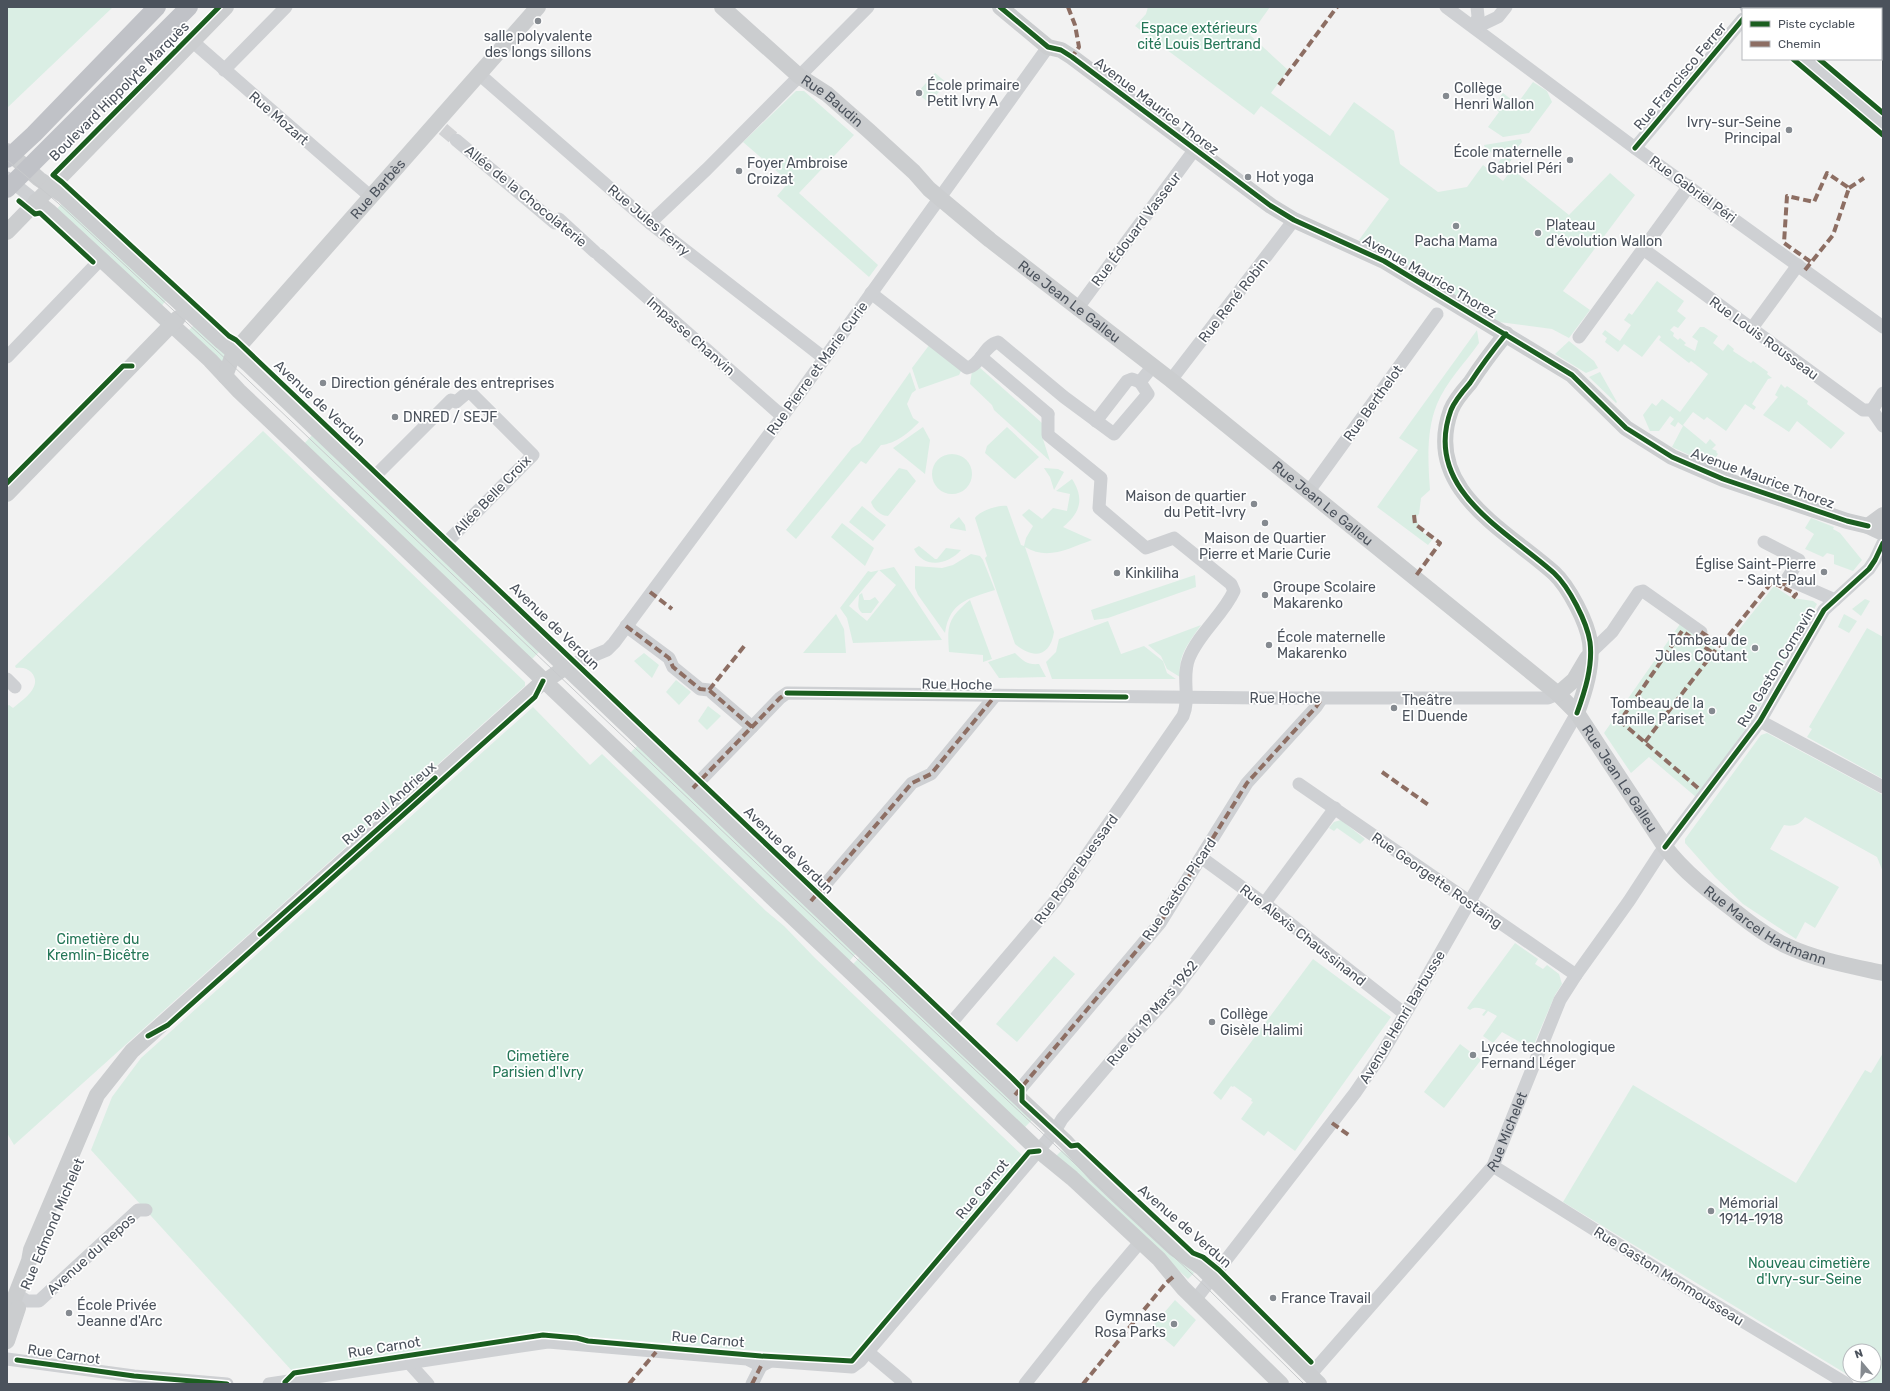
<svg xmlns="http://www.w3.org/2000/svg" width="1890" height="1391" font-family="Rubik,sans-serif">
<rect width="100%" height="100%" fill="#f2f2f2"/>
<path fill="#daeee4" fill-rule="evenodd" d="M7,7H113L7,108Z
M1148,7H1270L1250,35L1288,70L1271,93L1330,136L1354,102L1394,131L1400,164L1438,192L1467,187L1483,165L1503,181L1512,169L1569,215L1610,173L1635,195L1563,291L1590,310L1569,338L1552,329L1499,322L1379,250L1359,240L1389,199L1261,106L1254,115L1135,26L1146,14Z
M1773,7H1828L1826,9H1772Z
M935,73L947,83L929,103L917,93Z
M1533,82L1547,91L1552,102L1529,133L1503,137L1488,127L1499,112L1493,106L1503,93L1517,104Z
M796,91H804L854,135L799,193L878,265L869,277L777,196L789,182L743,142Z
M1521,139L1522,142L1516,149L1492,153L1485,148L1484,145Z
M1513,157L1505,170L1497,165L1501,159Z
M64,201L168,298L159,309L54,212Z
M1657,281L1684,301L1677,311L1686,318L1678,328L1674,326L1670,330L1674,333L1673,336L1678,340L1680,338L1686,343L1684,345L1695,351L1698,341L1692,337L1700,327H1704L1718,336L1713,343L1723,351L1728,344L1734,349L1733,351L1751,363L1753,361L1768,372L1767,374L1772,378L1768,379L1752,404L1756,407L1754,410L1745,404L1726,431L1707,417L1704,420L1693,412L1683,425L1706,444L1710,439L1716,445L1712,449L1717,451L1716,452L1718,454L1711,465L1672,447L1683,426L1678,422L1675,427L1670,424L1674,419L1670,416L1659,431H1650L1643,415L1652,403L1656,406L1662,399L1680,412L1708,374L1691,361L1689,363L1659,340L1661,337L1659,335L1642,357L1624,344L1618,352L1605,342L1607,338L1602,334L1605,330L1620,341L1631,325L1624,320L1629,313L1632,315Z
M195,324L228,355L224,368L186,333Z
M1477,330L1479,343C1465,363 1446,382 1437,404C1426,431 1428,462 1430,490L1421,498L1419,514L1416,517L1420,530L1432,540L1428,545L1377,507L1418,450L1399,438Z
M1569,341L1594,361L1598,368L1586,373L1555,354Z
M930,344L962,369L959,375L919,389L912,368Z
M978,366L1042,423V436L1050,461L994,410L992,405L970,384L972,371Z
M910,372L916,390L912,393L907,404L913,418L919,422C910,432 895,444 881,445L866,464L861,461L796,539L786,530L852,448L860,443Z
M1600,372L1617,402L1616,403L1589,377Z
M1781,384L1785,388L1787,386L1808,401L1807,404L1845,433L1831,449L1797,421L1789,432L1763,415L1778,397L1775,395Z
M923,427L930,440L925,474L893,448Z
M1007,427L1039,457L1015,479L1012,477L985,453L987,446Z
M263,431L525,682V686L14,1145L7,1133V706L9,705L13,708C23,700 44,686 31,672C27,668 22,667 16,668L15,666Z
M314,433L542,649L530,661L301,447Z
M932 474a20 20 0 1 1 40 0a20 20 0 1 1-40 0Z
M899,468L907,470L916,481L888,516C881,516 873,509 871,502Z
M1044,468L1058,469L1064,472L1054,490L1050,477Z
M1072,479C1085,499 1080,513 1063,527L1092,540C1069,548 1048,561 1025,547L1054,632C1050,658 1032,659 1015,644L985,558L987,556L975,518C979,511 1000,504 1007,506L1021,545L1024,546L1026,538L1033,526L1022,515L1029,509L1042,519L1053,508L1067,511L1070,494L1056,491Z
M862,506L886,525L873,541L849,522Z
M959,517L965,525L966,531L950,528V525Z
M1811,518L1834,527L1833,529L1840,533L1862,560L1853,571L1834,564V555L1827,553L1823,557L1805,549L1814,534L1805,528Z
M842,523L874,548L865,566L831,537Z
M919,546L935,559H937L946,548L961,550C949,564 924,570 914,549Z
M971,554L980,556L983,560L995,590C968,599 950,601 945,633L918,595L915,588V566L942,568L953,565Z
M894,567L942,640L853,643L847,618L840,608L868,571L871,572ZM879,570L896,585L867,621L849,606Z
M1195,575L1196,587L1108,618L1094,620L1091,610Z
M1774,586L1792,598L1813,601L1817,604L1752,720L1698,795L1696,797L1649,757L1631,773L1604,733L1680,624L1721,652Z
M862,593L864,600H870L875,597L879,602L871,613H862C856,608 859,602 859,595Z
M1865,599L1870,601L1861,616L1852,609Z
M970,600L992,659L983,662V655L949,652C947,625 948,618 970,600Z
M836,614L844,629L846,653H803Z
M1844,614L1857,621L1849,633L1838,627Z
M1108,621L1121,654L1144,646L1163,661L1167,673L1176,679H1052L1046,662L1056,652L1059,639Z
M1201,625C1189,643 1178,654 1180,677L1167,669L1161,656L1148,645Z
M1867,628L1883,637V779L1807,737L1812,729L1809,727Z
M644,653L659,665L652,678L634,661Z
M1015,653C1023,661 1027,665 1039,664L1046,677L999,678L988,662Z
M676,680L691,692L679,705L666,692Z
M708,706L721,716L707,730L698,721Z
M533,707L590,765L602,754L766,911L784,926L815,958L1023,1156L851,1359L545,1333L293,1372L91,1150L112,1097L141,1058Z
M1767,733L1883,795V872L1877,857L1805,817C1799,825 1793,827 1784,825L1770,849L1839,887L1815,928L1805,922L1796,939L1743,904L1715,877L1685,843V839L1761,735Z
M640,743L858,951L846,965L627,756Z
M1341,820L1365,839L1360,844L1337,828L1334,831L1329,828L1334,822Z
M1515,943L1538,959L1535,964L1543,969L1547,965L1559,974L1562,984L1555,995L1532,1049L1502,1032L1493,1043L1483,1036L1497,1016L1488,1011L1484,1016L1482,1015L1486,1010C1481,1008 1474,1006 1470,1010L1467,1008Z
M862,955L1034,1118L1023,1129L849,968Z
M1054,956L1075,974L1017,1042L996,1024Z
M1313,959L1391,1017L1295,1151L1268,1131L1264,1136L1241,1119L1253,1102L1251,1101L1252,1099L1234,1086L1233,1087L1231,1086L1221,1100L1213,1093Z
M1460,1044L1481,1060L1444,1108L1424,1092Z
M1883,1053V1384H1863L1563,1202L1633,1085L1796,1183L1865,1070L1871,1073ZM1850,1351H1874V1375H1850Z
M1062,1150L1194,1273L1188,1279L1056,1156Z
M1175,1300L1196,1320L1174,1347L1151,1328Z"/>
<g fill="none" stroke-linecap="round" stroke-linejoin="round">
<path stroke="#d1d2d4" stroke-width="13" stroke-dasharray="13 6" stroke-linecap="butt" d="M443,129L456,140"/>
<g stroke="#ced0d3" stroke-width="13">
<path d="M1446,7L1635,148L1883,327"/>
<path d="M1746,7L1748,9"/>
<path d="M1848,9L1850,7"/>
<path d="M1475,28L1498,17L1506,7"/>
<path d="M1475,28L1478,16L1477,7"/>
<path d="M192,41L371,197"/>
<path d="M1806,59L1883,124"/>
<path d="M224,70L286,7"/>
<path d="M479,74L650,223L824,358"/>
<path d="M456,140L555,223L559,219L595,252"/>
<path d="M1635,148L1743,19"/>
<path d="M7,178L36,201"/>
<path d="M650,223L707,169L868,7"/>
<path d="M1643,249L1863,410H1872"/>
<path d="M599,255L782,416"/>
<path d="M871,293L967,368C981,365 984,345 998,342L1064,397L1114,434L1148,394L1140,382"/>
<path d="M1077,309L1195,149"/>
<path d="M1752,328L1798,265"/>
<path d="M1579,337L1689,186"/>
<path d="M7,357L101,259"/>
<path d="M981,357L1048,414"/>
<path d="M1171,380L1294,220"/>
<path d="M1872,410L1883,393"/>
<path d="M1872,410L1883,426"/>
<path d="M1096,421L1127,381L1132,379L1140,382L1152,367"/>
<path d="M371,480L451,400L456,402L469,391L533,455L441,548"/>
<path d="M1309,491L1437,314"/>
<path d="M1764,542L1799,560L1787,579L1835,600"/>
<path d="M626,626L669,658L673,667L700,689L709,690L752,727"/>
<path d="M1590,653L1612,632L1639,592L1643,591L1701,632"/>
<path d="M566,667L607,650L614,643L799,394L1048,47"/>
<path d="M7,679L15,687"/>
<path d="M1760,721L1883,787"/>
<path d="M1299,784L1576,975"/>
<path d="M693,788L780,698L787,693L1265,698H1548L1558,694"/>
<path d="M1202,858L1273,910L1405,1014"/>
<path d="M811,901L912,783L931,774L995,696"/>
<path d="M1264,904L1335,808"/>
<path d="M946,1029L1055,901L1183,716C1191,698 1181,677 1189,658C1199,633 1223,615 1234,591L1231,584L1174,538L1146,548L1099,508L1101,478L1048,435V414"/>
<path d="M1015,1095L1160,923L1247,783L1316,707L1322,698"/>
<path d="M1493,1166L1689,1289L1847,1384"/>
<path d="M16,1294L27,1301H39L138,1210H146"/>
<path d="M1195,1300L1355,1093L1381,1055L1421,987L1577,713"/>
<path d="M868,1352L906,1384"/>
<path d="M7,1359L134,1376L227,1384"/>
<path d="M410,1364L428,1384"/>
<path d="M761,1366L771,1361L852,1367L860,1361L1033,1157L1055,1131L1062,1119L1124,1046L1174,991L1248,892"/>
<path id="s1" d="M1310,1375L1493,1166L1560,1000L1576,975L1629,901L1659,855L1760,721L1824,610L1869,569L1875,560L1883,543"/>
<path d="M269,1384L548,1342L747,1359L761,1366"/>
<path d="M752,1384L761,1366"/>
<path d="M1025,1384L1097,1293L1141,1241"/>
</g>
<g stroke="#cbcdcf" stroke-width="16">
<path id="s2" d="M722,7L799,76L827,94L868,130L914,172L929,189L990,240L1171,380L1558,694L1577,713L1665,847C1685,873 1710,892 1736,912C1752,925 1768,937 1787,946C1817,960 1851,966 1883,973"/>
<path d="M1000,7L1048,47L1061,50L1072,57L1271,206L1294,220L1384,261L1572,375L1626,428L1672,457L1723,479L1847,521L1868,526L1883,533"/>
<path d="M7,151L39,179L64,196L222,342L249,365L878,965L1066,1142L1095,1174L1118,1196L1174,1248L1202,1268L1319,1384"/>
<path d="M36,201L50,212L210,360L239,391L1039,1151L1072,1178L1159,1259L1183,1288L1281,1384"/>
<path d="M7,232L226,7"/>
<path d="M1506,334C1493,350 1481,366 1470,383C1463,391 1455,400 1451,410C1422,489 1506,530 1554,573C1569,587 1587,622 1590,642C1593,666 1585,691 1577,713"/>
<path id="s3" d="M225,376L234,352L538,7"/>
<path d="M7,494L178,318"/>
<path d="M1868,526L1883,515"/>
<path d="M1558,694L1574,680L1587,658"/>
<path d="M7,1317L29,1261L31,1250L97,1095L132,1051L538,686L566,667"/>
<path d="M7,1341L18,1308"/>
</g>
<path stroke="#c0c2c7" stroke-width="18" d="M7,159L34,134L157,7
M7,189L189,7"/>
<path stroke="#c8cacc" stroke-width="1" d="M7,160L58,203L230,363L856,958L1206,1287L1304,1384"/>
<path stroke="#8d6e63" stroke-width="4" stroke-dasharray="8 4" stroke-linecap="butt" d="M1068,7L1075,25L1079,47L1072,57
M1279,85L1337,7
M1849,188L1864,178
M1805,270L1833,235L1849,188L1827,173L1814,202L1787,196L1784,243L1811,262
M1414,515L1415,524L1440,543L1415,577
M1787,579L1782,587L1796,594L1793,598
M650,592L672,609
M626,626L669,658L673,667L700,689L709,690L752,727
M1701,632L1721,645L1772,582L1782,587
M709,690L746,644
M1645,742L1720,644
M1382,772L1430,806
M693,788L780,698L787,693
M1698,788L1620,721L1682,631L1713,653
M811,901L912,783L931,774L995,696
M1015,1095L1160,923L1247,783L1316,707L1322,698
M1332,1123L1350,1136
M629,1384L656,1352
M752,1384L761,1366
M1083,1384L1166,1283L1173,1277"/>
<defs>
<path id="cycleway" d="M219,7L53,175L62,182L229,336L236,340L1012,1078L1022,1088V1101L1071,1146L1078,1145L1193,1253L1203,1257L1219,1270L1311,1362
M1000,7L1048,47L1061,50L1072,57L1271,206L1294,220L1384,261L1572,375L1626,428L1672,457L1723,479L1847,521L1868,526
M1793,59L1883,135
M1819,59L1883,113
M1635,148L1743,19
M19,201L35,214L40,213L93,262
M1506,334C1493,350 1481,366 1470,383C1463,391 1455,400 1451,410C1422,489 1506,530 1554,573C1569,587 1587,622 1590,642C1593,666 1585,691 1577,713
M7,483L123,366H132
M787,693L1126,697
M1665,847L1760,721L1824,610L1869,569L1875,560L1883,543
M260,934L435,778
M148,1036L168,1025L535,697L543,681
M17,1360L134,1376L227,1384
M285,1382L294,1373L543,1335L577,1338L588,1341L761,1356L852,1361L1029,1152L1039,1151"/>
</defs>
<use href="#cycleway" stroke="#fff" stroke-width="8"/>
<use href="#cycleway" stroke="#1b5e20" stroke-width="5"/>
</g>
<g fill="#858a90" stroke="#fff" stroke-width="1.5">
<circle cx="538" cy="21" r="4"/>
<circle cx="919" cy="93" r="4"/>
<circle cx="1446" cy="96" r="4"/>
<circle cx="1789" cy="130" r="4"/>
<circle cx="1570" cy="160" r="4"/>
<circle cx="739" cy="171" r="4"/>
<circle cx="1248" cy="177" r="4"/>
<circle cx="1456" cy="226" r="4"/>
<circle cx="1538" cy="233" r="4"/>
<circle cx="323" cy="383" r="4"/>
<circle cx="395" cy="417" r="4"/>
<circle cx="1254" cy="504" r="4"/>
<circle cx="1265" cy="523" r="4"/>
<circle cx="1824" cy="572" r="4"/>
<circle cx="1117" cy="573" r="4"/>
<circle cx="1265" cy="595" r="4"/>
<circle cx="1269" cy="645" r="4"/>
<circle cx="1755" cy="648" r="4"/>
<circle cx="1394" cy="708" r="4"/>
<circle cx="1712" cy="711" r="4"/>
<circle cx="1212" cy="1022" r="4"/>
<circle cx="1473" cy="1055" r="4"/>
<circle cx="1711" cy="1211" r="4"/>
<circle cx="1273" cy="1298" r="4"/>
<circle cx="69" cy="1313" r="4"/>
<circle cx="1174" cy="1324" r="4"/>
</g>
<g text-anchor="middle" stroke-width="3.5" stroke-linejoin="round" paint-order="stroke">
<g font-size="14" fill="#247657" stroke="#fff">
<text x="1199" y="33">Espace extérieurs<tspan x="1199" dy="16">cité Louis Bertrand</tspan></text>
<text x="98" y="944">Cimetière du<tspan x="98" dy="16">Kremlin-Bicêtre</tspan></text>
<text x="538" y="1061">Cimetière<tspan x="538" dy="16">Parisien d'Ivry</tspan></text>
<text x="1809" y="1268">Nouveau cimetière<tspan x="1809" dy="16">d'Ivry-sur-Seine</tspan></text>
</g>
<g font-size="14" fill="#4b525c" stroke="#fff" text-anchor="start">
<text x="538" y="41" text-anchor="middle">salle polyvalente<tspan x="538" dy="16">des longs sillons</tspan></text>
<text x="927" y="90">École primaire<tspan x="927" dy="16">Petit Ivry A</tspan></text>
<text x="1454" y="93">Collège<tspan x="1454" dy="16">Henri Wallon</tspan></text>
<text x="1781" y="127" text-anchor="end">Ivry-sur-Seine<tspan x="1781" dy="16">Principal</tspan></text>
<text x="1562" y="157" text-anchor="end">École maternelle<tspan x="1562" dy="16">Gabriel Péri</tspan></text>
<text x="747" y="168">Foyer Ambroise<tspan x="747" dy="16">Croizat</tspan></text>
<text x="1256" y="182">Hot yoga</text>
<text x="1546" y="230">Plateau<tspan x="1546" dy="16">d'évolution Wallon</tspan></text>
<text x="1456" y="246" text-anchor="middle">Pacha Mama</text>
<text x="331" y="388">Direction générale des entreprises</text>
<text x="403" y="422">DNRED / SEJF</text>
<text x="1246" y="501" text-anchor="end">Maison de quartier<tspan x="1246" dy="16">du Petit-Ivry</tspan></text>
<text x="1265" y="543" text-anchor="middle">Maison de Quartier<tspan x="1265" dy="16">Pierre et Marie Curie</tspan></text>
<text x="1816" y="569" text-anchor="end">Église Saint-Pierre<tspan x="1816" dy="16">- Saint-Paul</tspan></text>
<text x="1125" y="578">Kinkiliha</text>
<text x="1273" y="592">Groupe Scolaire<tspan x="1273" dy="16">Makarenko</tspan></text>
<text x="1277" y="642">École maternelle<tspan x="1277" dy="16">Makarenko</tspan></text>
<text x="1747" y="645" text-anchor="end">Tombeau de<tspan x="1747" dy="16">Jules Coutant</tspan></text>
<text x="1402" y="705">Theâtre<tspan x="1402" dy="16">El Duende</tspan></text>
<text x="1704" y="708" text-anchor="end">Tombeau de la<tspan x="1704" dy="16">famille Pariset</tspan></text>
<text x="1220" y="1019">Collège<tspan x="1220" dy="16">Gisèle Halimi</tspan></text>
<text x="1481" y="1052">Lycée technologique<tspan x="1481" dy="16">Fernand Léger</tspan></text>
<text x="1719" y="1208">Mémorial<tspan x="1719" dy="16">1914-1918</tspan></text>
<text x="1281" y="1303">France Travail</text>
<text x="77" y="1310">École Privée<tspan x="77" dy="16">Jeanne d'Arc</tspan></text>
<text x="1166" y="1321" text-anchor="end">Gymnase<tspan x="1166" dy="16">Rosa Parks</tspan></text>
</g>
<g font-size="14" fill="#4b525c" stroke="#fff">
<text transform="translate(1680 76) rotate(-50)" y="5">Rue Francisco Ferrer</text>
<text transform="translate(119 91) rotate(-45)" y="5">Boulevard Hippolyte Marquès</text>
<text dy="5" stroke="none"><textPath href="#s2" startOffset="145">Rue Baudin</textPath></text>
<text transform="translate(1157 106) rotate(37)" y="5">Avenue Maurice Thorez</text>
<text transform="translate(279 118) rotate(41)" y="5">Rue Mozart</text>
<text dy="5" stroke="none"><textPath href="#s3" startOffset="243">Rue Barbès</textPath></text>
<text transform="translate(1693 189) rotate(36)" y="5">Rue Gabriel Péri</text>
<text transform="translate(526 196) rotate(39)" y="5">Allée de la Chocolaterie</text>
<text transform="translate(649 220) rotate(40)" y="5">Rue Jules Ferry</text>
<text transform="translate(1136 229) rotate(-53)" y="5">Rue Édouard Vasseur</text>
<text transform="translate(1430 276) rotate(30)" y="5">Avenue Maurice Thorez</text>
<text transform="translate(1233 300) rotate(-52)" y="5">Rue René Robin</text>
<text dy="5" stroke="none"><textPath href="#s2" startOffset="456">Rue Jean Le Galleu</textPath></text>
<text transform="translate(691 336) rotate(41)" y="5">Impasse Chanvin</text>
<text transform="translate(1764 338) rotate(36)" y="5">Rue Louis Rousseau</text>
<text transform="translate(817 368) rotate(-54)" y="5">Rue Pierre et Marie Curie</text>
<text transform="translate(320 403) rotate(43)" y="5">Avenue de Verdun</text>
<text transform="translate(1373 403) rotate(-54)" y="5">Rue Berthelot</text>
<text transform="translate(1763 478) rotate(20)" y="5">Avenue Maurice Thorez</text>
<text transform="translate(492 495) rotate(-46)" y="5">Allée Belle Croix</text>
<text dy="5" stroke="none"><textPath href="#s2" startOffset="780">Rue Jean Le Galleu</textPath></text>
<text transform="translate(555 626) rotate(44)" y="5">Avenue de Verdun</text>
<text transform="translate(1776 667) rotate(-59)" y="5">Rue Gaston Cornavin</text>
<text transform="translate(957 684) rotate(1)" y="5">Rue Hoche</text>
<text x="1285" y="703">Rue Hoche</text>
<text dy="5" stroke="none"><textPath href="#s2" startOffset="1188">Rue Jean Le Galleu</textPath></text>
<text transform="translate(389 803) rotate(-41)" y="5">Rue Paul Andrieux</text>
<text transform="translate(789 850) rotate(44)" y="5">Avenue de Verdun</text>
<text transform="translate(1076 869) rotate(-54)" y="5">Rue Roger Buessard</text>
<text transform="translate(1437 880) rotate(35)" y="5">Rue Georgette Rostaing</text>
<text transform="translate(1179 889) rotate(-56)" y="5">Rue Gaston Picard</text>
<text dy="5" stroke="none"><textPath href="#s2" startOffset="1399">Rue Marcel Hartmann</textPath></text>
<text transform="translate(1303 935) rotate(38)" y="5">Rue Alexis Chaussinand</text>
<text transform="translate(1152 1013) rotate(-50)" y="5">Rue du 19 Mars 1962</text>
<text transform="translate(1402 1017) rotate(-59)" y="5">Avenue Henri Barbusse</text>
<text dy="5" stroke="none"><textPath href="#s1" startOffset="315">Rue Michelet</textPath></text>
<text transform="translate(982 1189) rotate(-50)" y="5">Rue Carnot</text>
<text transform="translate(52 1224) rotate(-67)" y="5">Rue Edmond Michelet</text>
<text transform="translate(1185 1226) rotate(41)" y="5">Avenue de Verdun</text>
<text transform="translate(91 1254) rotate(-42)" y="5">Avenue du Repos</text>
<text transform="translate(1669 1276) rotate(32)" y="5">Rue Gaston Monmousseau</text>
<text transform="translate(708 1339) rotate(5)" y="5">Rue Carnot</text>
<text transform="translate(384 1347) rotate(-9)" y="5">Rue Carnot</text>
<text transform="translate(64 1354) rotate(8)" y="5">Rue Carnot</text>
</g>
</g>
<rect width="1890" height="1391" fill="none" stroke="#4b525c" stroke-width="16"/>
<rect x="1742" y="8" width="140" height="52" fill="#ffffff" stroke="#b7babe"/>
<rect x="1750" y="21" width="20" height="6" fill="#1b5e20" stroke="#b7babe"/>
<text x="1778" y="28" font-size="12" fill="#4b525c">Piste cyclable</text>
<rect x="1750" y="41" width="20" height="6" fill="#8d6e63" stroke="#b7babe"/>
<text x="1778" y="48" font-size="12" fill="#4b525c">Chemin</text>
<g transform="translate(1862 1363) rotate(341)"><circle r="19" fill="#ffffff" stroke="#b7babe"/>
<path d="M0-3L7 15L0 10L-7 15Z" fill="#858a90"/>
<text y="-6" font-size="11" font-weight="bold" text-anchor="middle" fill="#4b525c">N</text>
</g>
</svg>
